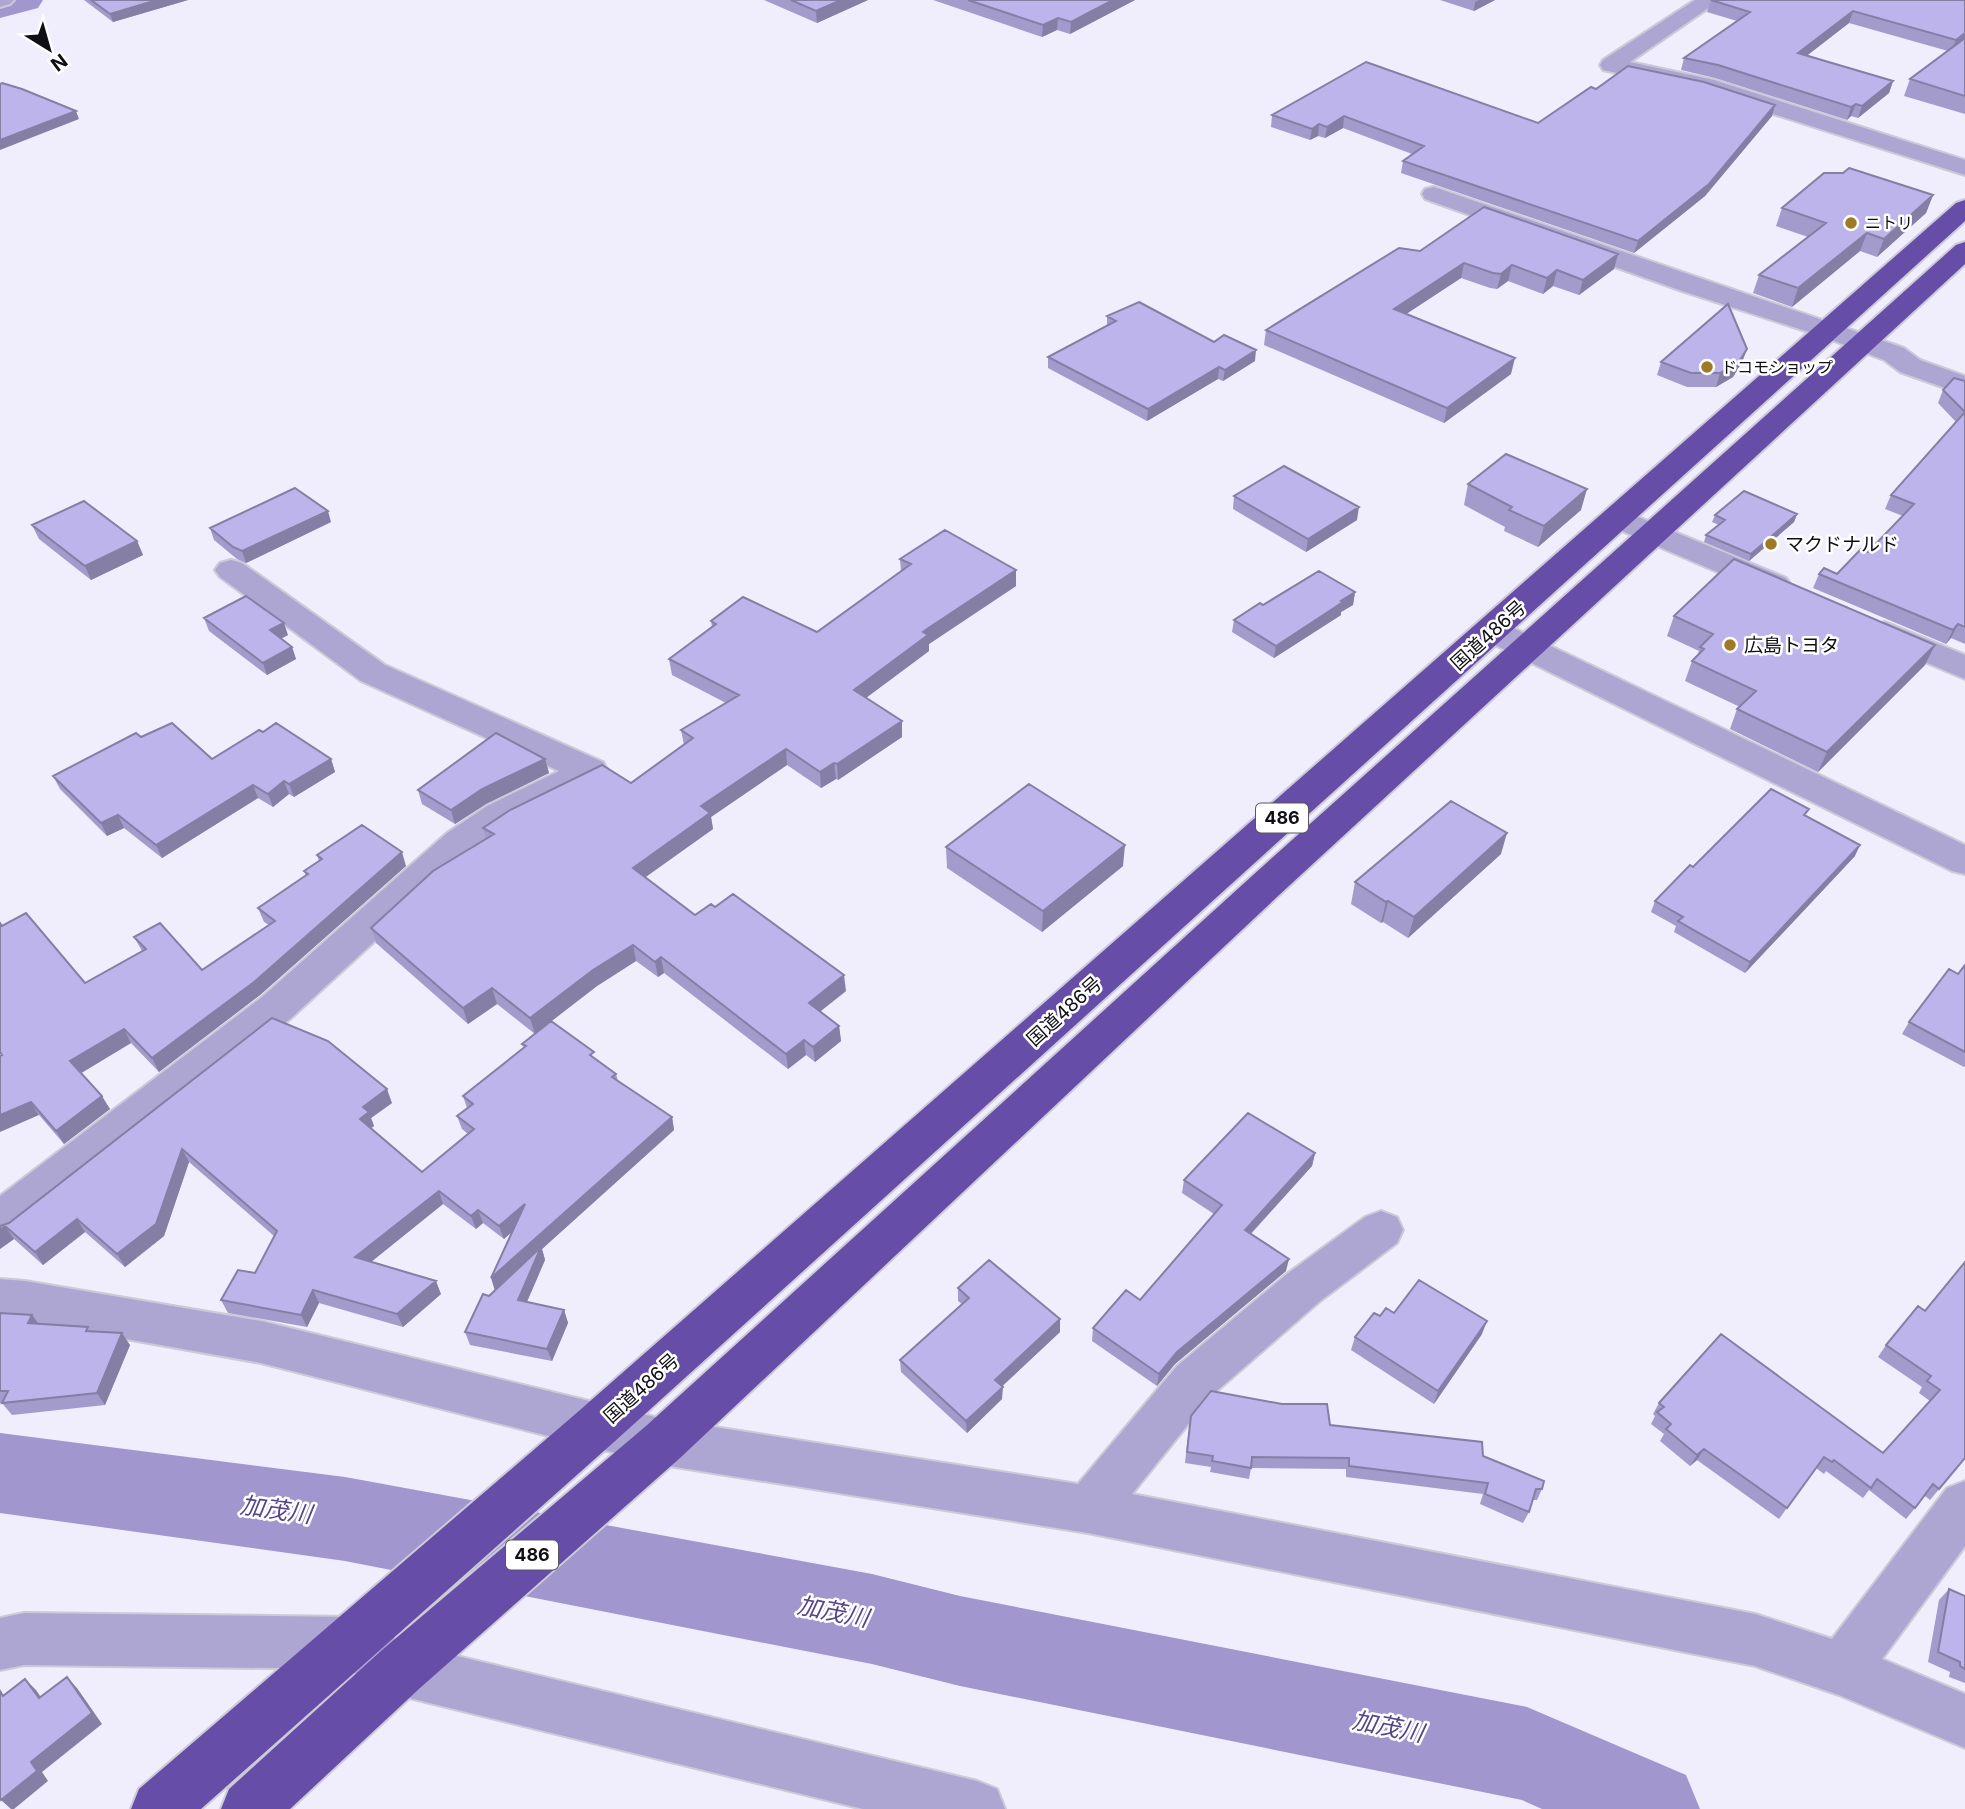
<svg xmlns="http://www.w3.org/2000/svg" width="1965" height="1809" font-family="Inter,'Noto Sans JP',sans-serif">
<rect width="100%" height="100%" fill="#f0eefc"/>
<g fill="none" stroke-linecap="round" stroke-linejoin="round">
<path fill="#a196cd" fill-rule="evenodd" d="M0,0H43L38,8L0,18Z
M0,1433L345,1477L872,1574L960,1596L1527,1707L1686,1775L1700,1809H1542L1522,1800L960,1686L872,1664L345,1561L0,1513Z"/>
<defs>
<path id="minor" d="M0,0H14L10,4L0,7Z
M1695,0H1720L1630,62L1714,80L1965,160V175L1701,91L1603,70L1600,65L1603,60Z
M1434,187L1904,348L1920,360L1965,376V395L1900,372L1884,360L1821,336L1682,291L1425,199L1422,194L1425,189Z
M1619,509L1786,578L1791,585L1786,592L1775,595L1764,592L1608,525L1603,518L1608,511Z
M231,560L242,563L385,665L603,762L608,771L603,780L513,824L473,851L290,1019L16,1234L0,1240V1196L262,997L447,833L487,806L559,771L361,681L220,577L215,570L220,563Z
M1493,621L1505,624L1965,845V874L1952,871L1481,638L1476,631L1481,624Z
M1885,622L1965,655V679L1873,640L1868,633L1873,626Z
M1381,1211L1397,1217L1403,1230L1397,1243L1319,1302L1211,1396L1132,1494L1755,1614L1832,1639L1947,1488L1965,1481V1546L1882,1659L1965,1694V1748L1839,1695L1755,1666L1088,1533L663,1465L261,1363L25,1321L0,1319V1279L25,1281L261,1321L663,1419L1078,1484L1177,1366L1287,1274L1365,1217Z
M24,1613L349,1617L407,1644L977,1781L997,1789L1005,1809H863L401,1696L346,1669L24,1665L0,1670V1618Z"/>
<path id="highway" d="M1965,200V221L614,1442L201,1809H131L139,1789L580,1410L1956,203Z
M1965,242V264L1278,896L680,1458L420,1688L290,1809H221L229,1789L382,1650L646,1426L1252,876L1956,245Z"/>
</defs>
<use href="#minor" stroke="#cccad7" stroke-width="4"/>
<use href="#highway" stroke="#cccad7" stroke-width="4"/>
<use href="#minor" fill="#aea6d2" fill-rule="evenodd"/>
<use href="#highway" fill="#664da8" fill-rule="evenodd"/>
</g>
<path fill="#a39bcb" d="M84,0H188L113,22Z
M764,0H868L817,23Z
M933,0H1135L1070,34L1057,30L1042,37Z
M1440,0H1495L1474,11Z
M1711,0H1965V114L1904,96L1910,79L1948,51L1849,23L1807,55L1893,81L1889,93L1858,118L1851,116L1847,120L1715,78L1681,70L1684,58L1737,21L1707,12Z
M1366,62L1538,123L1596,89L1775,105L1772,116L1705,196L1634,253L1401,173L1403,161L1412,154L1343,128L1325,138L1318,136L1310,140L1271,127L1272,115Z
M1933,195L1926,213L1877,257L1860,251L1792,307L1753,293L1759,275L1808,237L1776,226L1782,208Z
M1420,251L1618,254L1614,269L1579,295L1553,286L1543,294L1508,281L1497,289L1490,288L1461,278L1406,314L1511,374L1444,423L1264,345L1266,330Z
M1107,316L1214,342L1255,361L1223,381L1218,379L1147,421L1048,368V357L1107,325Z
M1747,349L1742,362L1733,377L1716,387H1687L1657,375L1661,362Z
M1965,381V644L1951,638L1946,644L1813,588L1819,574H1837L1868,552L1903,516L1885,509L1891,495L1956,422L1938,403L1943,390Z
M1468,484L1581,510L1538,547L1504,531L1505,527L1464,505Z
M1234,496L1357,520L1306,552L1233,509Z
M1797,514L1794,522L1749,561L1704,542L1706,535L1719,525L1712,522L1715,515Z
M331,522L246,563L237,559L214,540L210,528Z
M32,525L137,541L143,555L91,580L39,539Z
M900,559L1016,586L929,644V651L866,698L902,737L838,780L836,779L821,788L787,765L711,817L713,829L645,877L695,915L846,991L820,1011L839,1026L841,1041L815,1062L806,1055L788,1069L664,973L658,977L636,961L597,986L551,1021L595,1059L616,1074L618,1081L672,1117L674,1130L542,1249L545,1260L527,1302L564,1310L568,1323L552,1361L470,1345L465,1332L489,1296L495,1290L512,1231L504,1239L483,1223L476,1229L443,1204L371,1262L441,1294L403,1327L319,1303L307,1327L228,1313L221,1300L255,1273L274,1236L189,1162L164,1236L125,1267L85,1232L43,1265L14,1239L0,1249V1226L9,1223L272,1018L392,1103L371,1118L374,1126L371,1128L422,1172L468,1134L462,1129L457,1116L467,1108L463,1096L524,1048L522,1044L535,1034L497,1004L468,1024L376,943L371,928L486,839L483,828L631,783L684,745L681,730L726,703L672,675L669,659L712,627L711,621L817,632L901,571Z
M1355,592L1353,605L1341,612V615L1274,658L1232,632L1234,620L1263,605Z
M1674,616L1935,645L1925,665L1818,772L1730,729L1737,709L1740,707L1685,681L1692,661L1697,656L1699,651L1667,636Z
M204,618L288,635L281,639L292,647L296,659L267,675L209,631Z
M263,732L331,759L335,772L294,797L289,794L273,807L258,798L162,858L124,828L107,836L60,789L53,776L141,737L212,759Z
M545,759L549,773L486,804L455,824L422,804L418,790Z
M1806,816L1855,856L1745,973L1674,932L1676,926L1651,912L1655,901L1693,867Z
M946,847L1123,866L1042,932L947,868Z
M1501,854L1408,938L1383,922L1381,923L1351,904L1355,882Z
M317,855L406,866L260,995L159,1072L131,1043L81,1073L110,1109L64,1144L39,1115L0,1053V923L2,926L85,983L142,951L134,937L202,970L269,925L264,922L258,908L306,876L304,871L319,861Z
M1965,965V1066L1964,1067L1902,1034L1909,1022L1958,974Z
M1315,1153L1312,1166L1251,1234L1286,1271L1175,1364L1157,1386L1092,1341L1093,1328L1140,1300L1214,1214L1182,1193L1184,1180Z
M958,1288L1060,1332L1002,1386V1399L967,1433L901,1372L900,1360L962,1304L958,1301Z
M1918,1306L1965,1458L1930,1500L1925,1496L1906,1519L1869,1490L1863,1498L1826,1471L1824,1474L1816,1468L1779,1519L1697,1460L1690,1466L1660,1441L1664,1434L1651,1424L1655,1416L1653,1414L1659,1403L1883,1453L1930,1401L1919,1393L1922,1387L1878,1357L1886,1345Z
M0,1313L32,1315L38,1323L91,1331L130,1345L105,1405L12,1415L2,1403H0Z
M1394,1313L1482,1334L1434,1404L1351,1350L1355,1337L1380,1316Z
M1330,1425L1483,1456L1542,1489L1537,1500H1532L1529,1512L1523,1523L1480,1504L1483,1494L1346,1477V1469L1251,1468L1249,1479L1210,1472L1211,1467L1185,1463L1189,1427Z
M1949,1589L1965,1596V1683L1949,1677L1950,1672L1928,1662L1939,1600Z"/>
<path fill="#857ea5" d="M157,0H188L113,22L110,14Z
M841,0H868L817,23L816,11Z
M1113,0H1135L1070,34L1071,22Z
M1479,0H1495L1474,11L1475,2Z
M1853,11L1849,23L1795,65L1798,53Z
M1058,18L1057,30L1042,37L1043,25Z
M1965,33V42L1951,52L1956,40Z
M1893,81L1889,93L1858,118L1862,106Z
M1856,104L1851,116L1847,120L1851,107Z
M1775,105L1772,116L1705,196L1634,253L1638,241Z
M76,111L79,119L0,150V140Z
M1344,116L1343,128L1325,138L1327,127Z
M1319,124L1318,136L1310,140L1312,129Z
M1933,195L1926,213L1877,257L1884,239Z
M1867,233L1860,251L1792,307L1798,288Z
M1618,254L1614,269L1579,295L1583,280Z
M1464,263L1461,278L1391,324L1394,309Z
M1512,265L1508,281L1497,289L1501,274Z
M1557,270L1553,286L1543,294L1547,278Z
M1747,349L1742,362L1733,377L1716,387L1720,373Z
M1256,350L1255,361L1223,381L1225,370Z
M1515,358L1511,374L1444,423L1447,408Z
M1219,367L1218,379L1147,421L1148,409Z
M1587,489L1581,510L1538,547L1544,526Z
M1359,507L1357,520L1306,552L1308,539Z
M328,511L331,522L246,563L242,551Z
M1797,514L1794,522L1749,561L1751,554Z
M137,541L143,555L91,580L85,566Z
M1016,570V586L929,644V651L855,706L854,690L927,629Z
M1355,592L1353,605L1341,612V615L1274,658L1276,646Z
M284,623L288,635L274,642L270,630Z
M1958,624L1951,638L1946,644L1953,630Z
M1935,645L1925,665L1818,772L1827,752Z
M292,647L296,659L267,675L263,663Z
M902,721V737L838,780L837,764Z
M786,749L787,765L711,817L713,829L636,884L633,868L701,806Z
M331,759L335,772L294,797L289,784Z
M545,759L549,773L486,804L455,824L451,810L482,789Z
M834,763L836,779L821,788L820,772Z
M284,781L289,794L273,807L268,794Z
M253,785L258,798L162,858L156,845Z
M118,815L124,828L107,836L101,823Z
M1507,833L1501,854L1408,938L1414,917Z
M1125,845L1123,866L1042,932L1043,911Z
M1860,845L1855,856L1745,973L1750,962Z
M402,852L406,866L260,995L159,1072L152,1058Z
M1388,901L1383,922L1381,923L1386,902Z
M633,945L636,961L597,986L535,1034L530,1018L593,970Z
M661,957L664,973L658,977L655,962Z
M844,975L846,991L811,1019L809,1003Z
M492,988L497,1004L468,1024L463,1008Z
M839,1026L841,1041L815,1062L813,1047Z
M124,1029L131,1043L78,1075L70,1061Z
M804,1040L806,1055L788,1069L786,1054Z
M387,1089L392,1103L371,1118L374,1126L366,1132L360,1119L363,1107Z
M102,1096L110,1109L64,1144L56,1131Z
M31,1102L39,1115L0,1132V1115Z
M672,1117L674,1130L542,1249L545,1260L522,1313L518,1300L495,1291L491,1278Z
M182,1149L189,1162L164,1236L125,1267L117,1254Z
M1315,1153L1312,1166L1242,1243L1245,1230Z
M439,1191L443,1204L361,1270L355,1257Z
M525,1204L529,1217L504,1239L499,1226Z
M478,1210L483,1223L476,1229L471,1216Z
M77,1219L85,1232L43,1265L35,1252Z
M5,1226L14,1239L0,1249V1230Z
M1289,1259L1286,1271L1175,1364L1157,1386L1159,1374L1177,1352Z
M436,1281L441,1294L403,1327L397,1314Z
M313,1290L319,1303L307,1327L301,1315Z
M564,1310L568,1323L552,1361L547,1349Z
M32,1315L41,1327L28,1323Z
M1060,1319V1332L995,1393V1380Z
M1487,1321L1482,1334L1434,1404L1438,1391Z
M122,1333L130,1345L105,1405L97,1393Z
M1003,1387L1002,1399L967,1433L966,1421Z
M1704,1449L1697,1460L1690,1466L1697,1455Z
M67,1677L77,1688L102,1724L42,1772L48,1781L14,1809H11L1,1800L31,1762Z
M25,1679L36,1690L49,1709L39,1698Z"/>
<path fill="#beb4ec" stroke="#857ea5" stroke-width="2" d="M91,0H157L110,14Z
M791,0H841L816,11Z
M968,0H1113L1071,22L1058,18L1043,25Z
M1711,0H1965V33L1956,40L1853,11L1798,53L1893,81L1862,106L1856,104L1851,107L1718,65L1684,58L1750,12Z
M1965,38V96L1910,79Z
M1366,62L1538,123L1591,87L1596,89L1628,66L1704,82L1775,105L1709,184L1638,241L1403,161L1424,146L1344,116L1327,127L1319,124L1312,129L1272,115Z
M2,83L22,89L76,111L0,140V84Z
M1849,168L1933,195L1884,239L1867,233L1798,288L1759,275L1826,223L1782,208L1824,173H1843Z
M1484,207L1618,254L1583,280L1557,270L1547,278L1512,265L1501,274L1493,273L1464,263L1394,309L1515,358L1447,408L1266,330L1399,248L1420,251Z
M1139,302L1214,342L1224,335L1256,350L1225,370L1219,367L1148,409L1048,357L1116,321L1107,316Z
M1728,304L1747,349L1738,363L1720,373H1691L1661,362Z
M1954,378L1965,381V412L1943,390Z
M1965,412V627L1958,624L1953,630L1819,574L1824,568L1837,574L1861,549L1868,552L1914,504L1891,495Z
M1506,454L1587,489L1544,526L1509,510L1512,507L1468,484Z
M1284,466L1359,507L1308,539L1234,496Z
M295,488L328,511L242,551L233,547L210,528Z
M1744,491L1797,514L1751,554L1706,535L1725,520L1715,515Z
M84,501L137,541L85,566L32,525Z
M945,530L1016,570L927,629L923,632L928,635L854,690L902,721L837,764L834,763L820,772L786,749L701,806L710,813L633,868L695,915L711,904L715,907L733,894L844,975L809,1003L839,1026L813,1047L804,1040L786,1054L661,957L655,962L633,945L593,970L530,1018L492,988L463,1008L371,928L433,871L494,834L483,828L510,810L602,765L631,783L693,738L681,730L739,695L669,659L716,624L711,621L743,597L817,632L911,564L900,559Z
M1734,559L1935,645L1827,752L1737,709L1756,691L1692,661L1704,649L1700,647L1713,634L1674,616Z
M1319,571L1355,592L1341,601L1343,602L1276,646L1234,620L1260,603L1263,605Z
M246,596L284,623L270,630L292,647L263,663L204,618Z
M172,723L212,759L259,730L263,732L276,723L331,759L289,784L284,781L268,794L253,785L156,845L118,815L101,823L53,776L136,733L141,737Z
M496,733L545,759L482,789L451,810L418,790Z
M1029,784L1125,845L1043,911L946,847Z
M1771,789L1809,809L1804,815L1860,845L1750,962L1678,921L1683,917L1655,901L1690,865L1693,867Z
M1451,801L1507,833L1414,917L1388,901L1386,902L1355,882Z
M362,825L402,852L254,982L152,1058L124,1029L70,1061L102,1096L56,1131L31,1102L0,1115V1056L2,1055L0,1052V923L2,926L26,913L85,983L146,949L134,937L160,923L202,970L275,921L258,908L308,874L304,871L322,859L317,855Z
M1965,965V1052L1909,1022L1949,969L1958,974Z
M272,1018L328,1041L387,1089L363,1107L369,1112L360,1119L422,1172L474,1129L457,1116L473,1104L463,1096L526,1046L522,1044L551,1021L594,1052L590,1055L616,1074L612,1077L672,1117L491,1278L525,1204L499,1226L478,1210L471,1216L439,1191L355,1257L436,1281L397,1314L313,1290L301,1315L221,1300L238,1270L255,1273L277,1231L182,1149L156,1224L117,1254L77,1219L35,1252L5,1226L0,1230V1226L9,1223Z
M1248,1113L1315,1153L1245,1230L1289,1259L1177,1352L1159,1374L1093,1328L1126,1290L1140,1300L1222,1205L1184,1180Z
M541,1247L518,1300L564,1310L547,1349L465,1332L483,1294L489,1296Z
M989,1260L1060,1319L995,1380L1003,1387L966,1421L900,1360L969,1298L958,1288Z
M1965,1262V1458L1939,1489L1933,1484L1915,1508L1877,1479L1871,1488L1834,1460L1832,1462L1824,1457L1787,1508L1704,1449L1697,1455L1666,1429L1671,1424L1657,1412L1664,1407L1659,1403L1721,1334L1883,1453L1940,1390L1927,1381L1931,1376L1886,1345L1918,1306L1925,1311Z
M1419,1280L1487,1321L1438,1391L1355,1337L1374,1313L1380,1316L1386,1308L1394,1313Z
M0,1313L32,1315L28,1323L88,1327L86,1331L122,1333L97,1393L2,1403L8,1391H0Z
M1211,1391L1282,1404H1327L1330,1425L1482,1442L1483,1456L1544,1481L1542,1489H1536L1529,1512L1485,1494L1488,1483L1349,1466V1458L1252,1457L1251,1468L1212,1461L1213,1456L1187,1452L1191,1416Z
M1949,1589L1965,1596V1669L1960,1666V1662L1938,1652Z
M67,1677L92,1713L31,1762L37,1771L1,1800L0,1798V1691L3,1696L25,1679L39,1698Z"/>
<g fill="#9f7926" stroke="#fff" stroke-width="2.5">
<circle cx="1851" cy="223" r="7"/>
<circle cx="1707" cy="367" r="7"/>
<circle cx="1771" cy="544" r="7"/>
<circle cx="1730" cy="645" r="7"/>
</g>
<g text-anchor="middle" stroke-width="5" stroke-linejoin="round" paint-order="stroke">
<g font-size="16" fill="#100f16" stroke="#fff" text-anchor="start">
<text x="1865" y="229">ニトリ</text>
<text x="1721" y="373">ドコモショップ</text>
</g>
<g fill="#fff" stroke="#58575c" stroke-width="2">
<rect x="1256" y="803.5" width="52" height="29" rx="5"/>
<rect x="506" y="1540.5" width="52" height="29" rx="5"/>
</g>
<g font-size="18" font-weight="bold" fill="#100f16">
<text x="1282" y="824">486</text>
<text x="532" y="1561">486</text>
</g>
<g font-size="19" fill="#100f16" stroke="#fff" text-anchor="start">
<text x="1785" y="551">マクドナルド</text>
<text x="1744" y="652">広島トヨタ</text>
</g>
<g font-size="19" fill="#100f16" stroke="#fff">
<text transform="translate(1488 635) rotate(-42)" y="7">国道486号</text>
<text transform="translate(1064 1011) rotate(-42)" y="7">国道486号</text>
<text transform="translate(641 1388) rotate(-42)" y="7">国道486号</text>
</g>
<g font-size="24" font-style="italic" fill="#57458a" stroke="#fff">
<text transform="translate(276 1510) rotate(8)" y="8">加茂川</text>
<text transform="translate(833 1612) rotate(11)" y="8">加茂川</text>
<text transform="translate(1388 1727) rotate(11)" y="8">加茂川</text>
</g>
</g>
<g transform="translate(49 49) rotate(143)" stroke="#ffffff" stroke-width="5" paint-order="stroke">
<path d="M0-5L12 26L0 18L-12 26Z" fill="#100f16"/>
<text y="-10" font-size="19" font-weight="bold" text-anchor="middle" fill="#100f16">N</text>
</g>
</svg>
